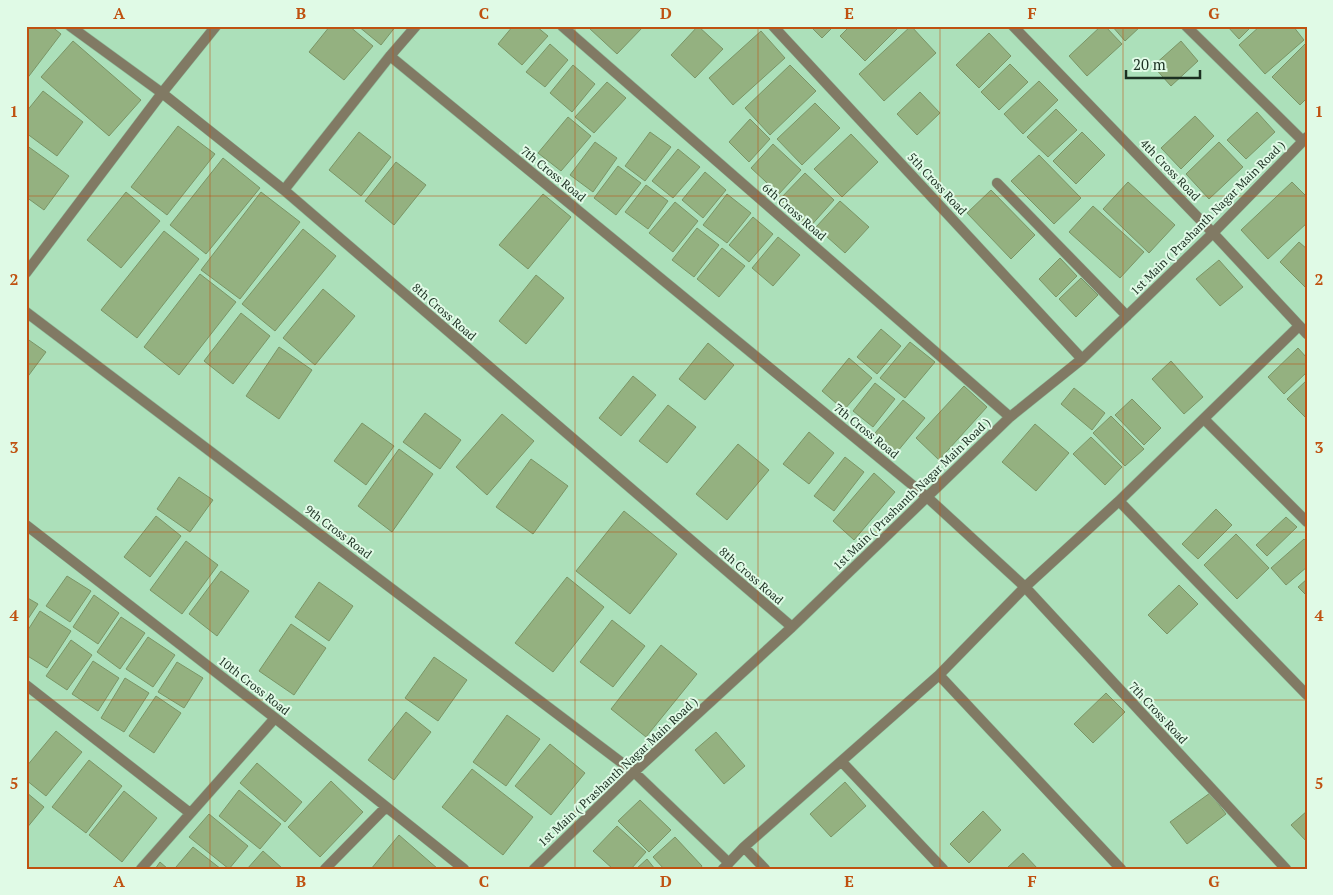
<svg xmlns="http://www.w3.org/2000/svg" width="1333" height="895" font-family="'PT Serif',serif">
<rect width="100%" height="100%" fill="#ace0ba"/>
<path fill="#94b180" stroke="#7a9566" d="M26,26H51L61,34L26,80Z
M330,26H349L373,46L344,80L309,52Z
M358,26H396L381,45Z
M513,26H536L548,36L522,65L498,44Z
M591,26H642L643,27L617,54L589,28Z
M698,26L723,49L695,78L671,55Z
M810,26H834L822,38Z
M850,26H900L865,61L840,36Z
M911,26L936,53L884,101L859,74Z
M1101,26H1105L1122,44L1087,76L1069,56Z
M1112,26H1141L1125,41Z
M1227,26H1252L1239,39Z
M1260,26H1293L1304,40L1265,74L1239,45Z
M761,31L785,58L733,105L709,78Z
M989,33L1011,56L979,88L956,65Z
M73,41L141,100L109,136L41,77Z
M1181,41L1198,61L1171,86L1153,66Z
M1307,42V98L1300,105L1272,77Z
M550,44L568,60L545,87L526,72Z
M1010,64L1028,82L999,110L981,92Z
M573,65L595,84L572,112L550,93Z
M790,65L816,91L770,135L745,108Z
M1039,81L1058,100L1023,134L1004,114Z
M607,82L626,98L594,133L575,117Z
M43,91L83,122L57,156L26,133V112Z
M920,92L940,113L917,135L897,114Z
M815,103L840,128L802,165L777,139Z
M1056,109L1077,130L1048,157L1027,137Z
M1257,112L1275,132L1246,159L1227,140Z
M1195,116L1214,136L1181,169L1161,148Z
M568,117L591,136L561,171L538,153Z
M750,119L770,139L749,162L729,142Z
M178,126L215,154L167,215L131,187Z
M359,132L391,157L361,196L329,170Z
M650,132L671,147L645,181L625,166Z
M1082,132L1105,155L1076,184L1053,161Z
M851,134L878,162L842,197L814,169Z
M595,142L617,158L593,192L570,175Z
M1219,142L1243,167L1209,199L1186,174Z
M773,144L801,170L779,194L751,168Z
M26,145L69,176L44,210L26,197Z
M678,149L700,167L673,198L652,181Z
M1039,155L1081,198L1054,224L1011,181Z
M223,158L260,188L206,254L170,225Z
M396,162L426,185L394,225L365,201Z
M618,166L641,183L616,215L594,198Z
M705,172L726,190L703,218L682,200Z
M805,173L834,200L808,229L778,201Z
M1128,182L1175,225L1149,253L1103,209Z
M1292,182L1307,197V223L1268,259L1241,230Z
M646,185L668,201L648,229L625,212Z
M991,190L1035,235L1011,259L967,213Z
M126,192L160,221L121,268L87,240Z
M261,192L300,222L240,299L201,270Z
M543,194L571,217L528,269L499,245Z
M727,194L751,213L727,243L703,225Z
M840,201L869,227L845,253L816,227Z
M675,202L698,221L673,252L649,233Z
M1093,206L1144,252L1120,278L1069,232Z
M753,217L773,234L749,262L729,245Z
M697,228L719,245L694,277L672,260Z
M303,229L336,256L275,331L242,304Z
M164,231L199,259L137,338L101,310Z
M778,237L800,255L773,286L752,268Z
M1299,242L1307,249V289L1280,262Z
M722,248L745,266L719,297L697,279Z
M1060,258L1077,276L1056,297L1039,279Z
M1219,260L1243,287L1220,306L1196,279Z
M200,274L236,302L179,375L144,347Z
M536,275L564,298L526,344L499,321Z
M1081,278L1098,295L1076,317L1059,299Z
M323,289L355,316L315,365L283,338Z
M241,313L270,336L233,384L204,361Z
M881,329L901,346L877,374L857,357Z
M26,338L46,352L26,379Z
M910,342L935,362L905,398L880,378Z
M708,343L734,365L705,400L679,379Z
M279,347L312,370L279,419L246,396Z
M1298,348L1307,358V372L1284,394L1268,377Z
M849,358L872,378L844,410L822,391Z
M1171,361L1203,397L1184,414L1152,379Z
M633,376L656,395L621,436L599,418Z
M1307,380V417L1306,418L1287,399Z
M875,383L895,399L873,427L853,411Z
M964,386L987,407L939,460L916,438Z
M1074,388L1105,413L1092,430L1061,404Z
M1132,399L1161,428L1144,445L1115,415Z
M903,400L925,418L897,452L875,433Z
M668,405L696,427L667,463L639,441Z
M425,413L461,440L440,469L403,442Z
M502,414L534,441L487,495L456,467Z
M1111,416L1144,449L1125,466L1093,433Z
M362,423L394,446L366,485L334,461Z
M1035,424L1069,453L1036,491L1002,462Z
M809,432L834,453L809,484L783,464Z
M1091,437L1122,467L1105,485L1073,454Z
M738,444L769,470L727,520L696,494Z
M399,449L433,474L392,532L358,506Z
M845,457L864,472L834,511L814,496Z
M531,459L568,486L533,534L496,507Z
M874,473L895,492L854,540L833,521Z
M179,477L213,500L190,532L157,509Z
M1216,509L1232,525L1198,559L1182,544Z
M624,511L677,554L630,614L576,571Z
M156,516L181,536L150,577L124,557Z
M1286,517L1297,527L1267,556L1256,545Z
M1236,534L1269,568L1237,599L1204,565Z
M1304,539L1307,542V567L1286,585L1271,568Z
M186,541L218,565L182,614L150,590Z
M221,571L249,591L217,636L189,614Z
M67,576L91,591L70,622L46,606Z
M567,577L604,607L553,672L515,643Z
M1307,579V596L1298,587Z
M319,582L353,606L329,641L295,617Z
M1179,585L1198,604L1167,634L1148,615Z
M94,595L119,613L98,644L73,627Z
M26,597L38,604L26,622Z
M40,611L71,631L47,668L26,655V633Z
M121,617L145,633L120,669L97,652Z
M612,620L645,646L613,687L580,662Z
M291,624L326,648L294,695L259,671Z
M148,637L175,655L153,687L126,669Z
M71,640L92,655L67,690L46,676Z
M661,645L697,674L646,737L611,709Z
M434,657L467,680L438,721L405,698Z
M93,661L119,678L98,711L72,694Z
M177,662L203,678L184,708L158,692Z
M125,678L149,693L124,732L101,718Z
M1106,693L1125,712L1093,743L1074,724Z
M156,696L181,713L154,753L129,736Z
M406,712L431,732L394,780L368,760Z
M507,715L540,739L506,786L473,762Z
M56,731L82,752L46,796L26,780V767Z
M716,732L745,766L724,784L695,750Z
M550,744L585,773L551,815L515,786Z
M89,760L122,786L86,833L52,807Z
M257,763L302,802L285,822L240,783Z
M472,769L533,817L503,855L442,807Z
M331,781L363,812L320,857L288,827Z
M845,782L866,806L831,837L810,814Z
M239,790L281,824L260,849L219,816Z
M124,791L157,818L122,862L89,835Z
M26,792L44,807L26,829Z
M1210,793L1226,814L1187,844L1170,822Z
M640,800L671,830L649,852L618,821Z
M983,811L1001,830L969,863L950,844Z
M1307,811V842L1291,825Z
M209,814L248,846L229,869L189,837Z
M617,826L646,852L631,869H613L593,851Z
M399,835L438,869H371Z
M675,837L702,866L700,869H664L653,857Z
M193,847L221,869H179L176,867Z
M263,851L283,869H247Z
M1023,853L1038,869H1006Z
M647,859L655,869H636Z
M160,862L168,869H155Z"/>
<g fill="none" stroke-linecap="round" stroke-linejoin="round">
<defs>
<path id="street" d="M70,26L162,93L284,190L792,627
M562,26L1010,417
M773,26L1082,359
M1013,26L1213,233L1307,334
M1186,26L1303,141
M390,56L927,497L1025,587L1286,869
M997,183L1127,316
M284,190L390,56L416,26
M26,273L162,93L216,26
M26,312L634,772L729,863
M1204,419L1307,522
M1119,501L1307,695
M26,525L275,718L464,869
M939,675L1121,869
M26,685L190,813
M842,762L943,869
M744,847L765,869
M141,869L275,718
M325,869L386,807
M534,869L634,772L792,627L1010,417L1082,359L1213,233L1307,137
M723,869L744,847L939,675L1025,587L1119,501L1299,326"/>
</defs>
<use href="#street" stroke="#8fbd9c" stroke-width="11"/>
<use href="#street" stroke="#817a64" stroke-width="10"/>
</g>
<path fill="none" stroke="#bf5110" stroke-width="1" stroke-opacity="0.55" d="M210,26V869M393,26V869M575,26V869M758,26V869M940,26V869M1123,26V869M26,196H1307M26,364H1307M26,532H1307M26,700H1307"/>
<g text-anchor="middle" stroke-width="4" stroke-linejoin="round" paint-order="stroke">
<g font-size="12" fill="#1c3022" stroke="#e0fae6">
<text transform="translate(1170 170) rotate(46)" y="4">4th Cross Road</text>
<text transform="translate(553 174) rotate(39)" y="4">7th Cross Road</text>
<text transform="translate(937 184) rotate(47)" y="4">5th Cross Road</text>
<text transform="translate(794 212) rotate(41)" y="4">6th Cross Road</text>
<text transform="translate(1208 218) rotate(-45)" y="4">1st Main ( Prashanth Nagar Main Road )</text>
<text transform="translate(444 312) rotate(41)" y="4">8th Cross Road</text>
<text transform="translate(866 431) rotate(39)" y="4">7th Cross Road</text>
<text transform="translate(912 494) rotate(-44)" y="4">1st Main ( Prashanth Nagar Main Road )</text>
<text transform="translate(338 532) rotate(37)" y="4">9th Cross Road</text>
<text transform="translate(751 576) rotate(41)" y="4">8th Cross Road</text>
<text transform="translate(254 686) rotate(38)" y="4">10th Cross Road</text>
<text transform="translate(1158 713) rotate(47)" y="4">7th Cross Road</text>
<text transform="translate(618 772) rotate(-43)" y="4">1st Main ( Prashanth Nagar Main Road )</text>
</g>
</g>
<rect width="1333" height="895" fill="none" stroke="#e0fae6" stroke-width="55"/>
<path d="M1126 70v8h74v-8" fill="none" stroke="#1c3022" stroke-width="2.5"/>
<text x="1133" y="70" font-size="15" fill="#1c3022" stroke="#e0fae6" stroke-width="4" paint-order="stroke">20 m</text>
<rect x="28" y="28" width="1278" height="840" fill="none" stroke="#bf5110" stroke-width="2"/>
<g font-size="16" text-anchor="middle" font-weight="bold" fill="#bf5110">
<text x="119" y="19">A</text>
<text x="301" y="19">B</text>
<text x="484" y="19">C</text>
<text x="666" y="19">D</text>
<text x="849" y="19">E</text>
<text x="1032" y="19">F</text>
<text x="1214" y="19">G</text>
<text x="14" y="117">1</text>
<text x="1319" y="117">1</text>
<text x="14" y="285">2</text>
<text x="1319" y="285">2</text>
<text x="14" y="453">3</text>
<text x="1319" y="453">3</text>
<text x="14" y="621">4</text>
<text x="1319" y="621">4</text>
<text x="14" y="789">5</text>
<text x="1319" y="789">5</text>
<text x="119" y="887">A</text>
<text x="301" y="887">B</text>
<text x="484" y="887">C</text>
<text x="666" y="887">D</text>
<text x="849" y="887">E</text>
<text x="1032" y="887">F</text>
<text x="1214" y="887">G</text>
</g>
</svg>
